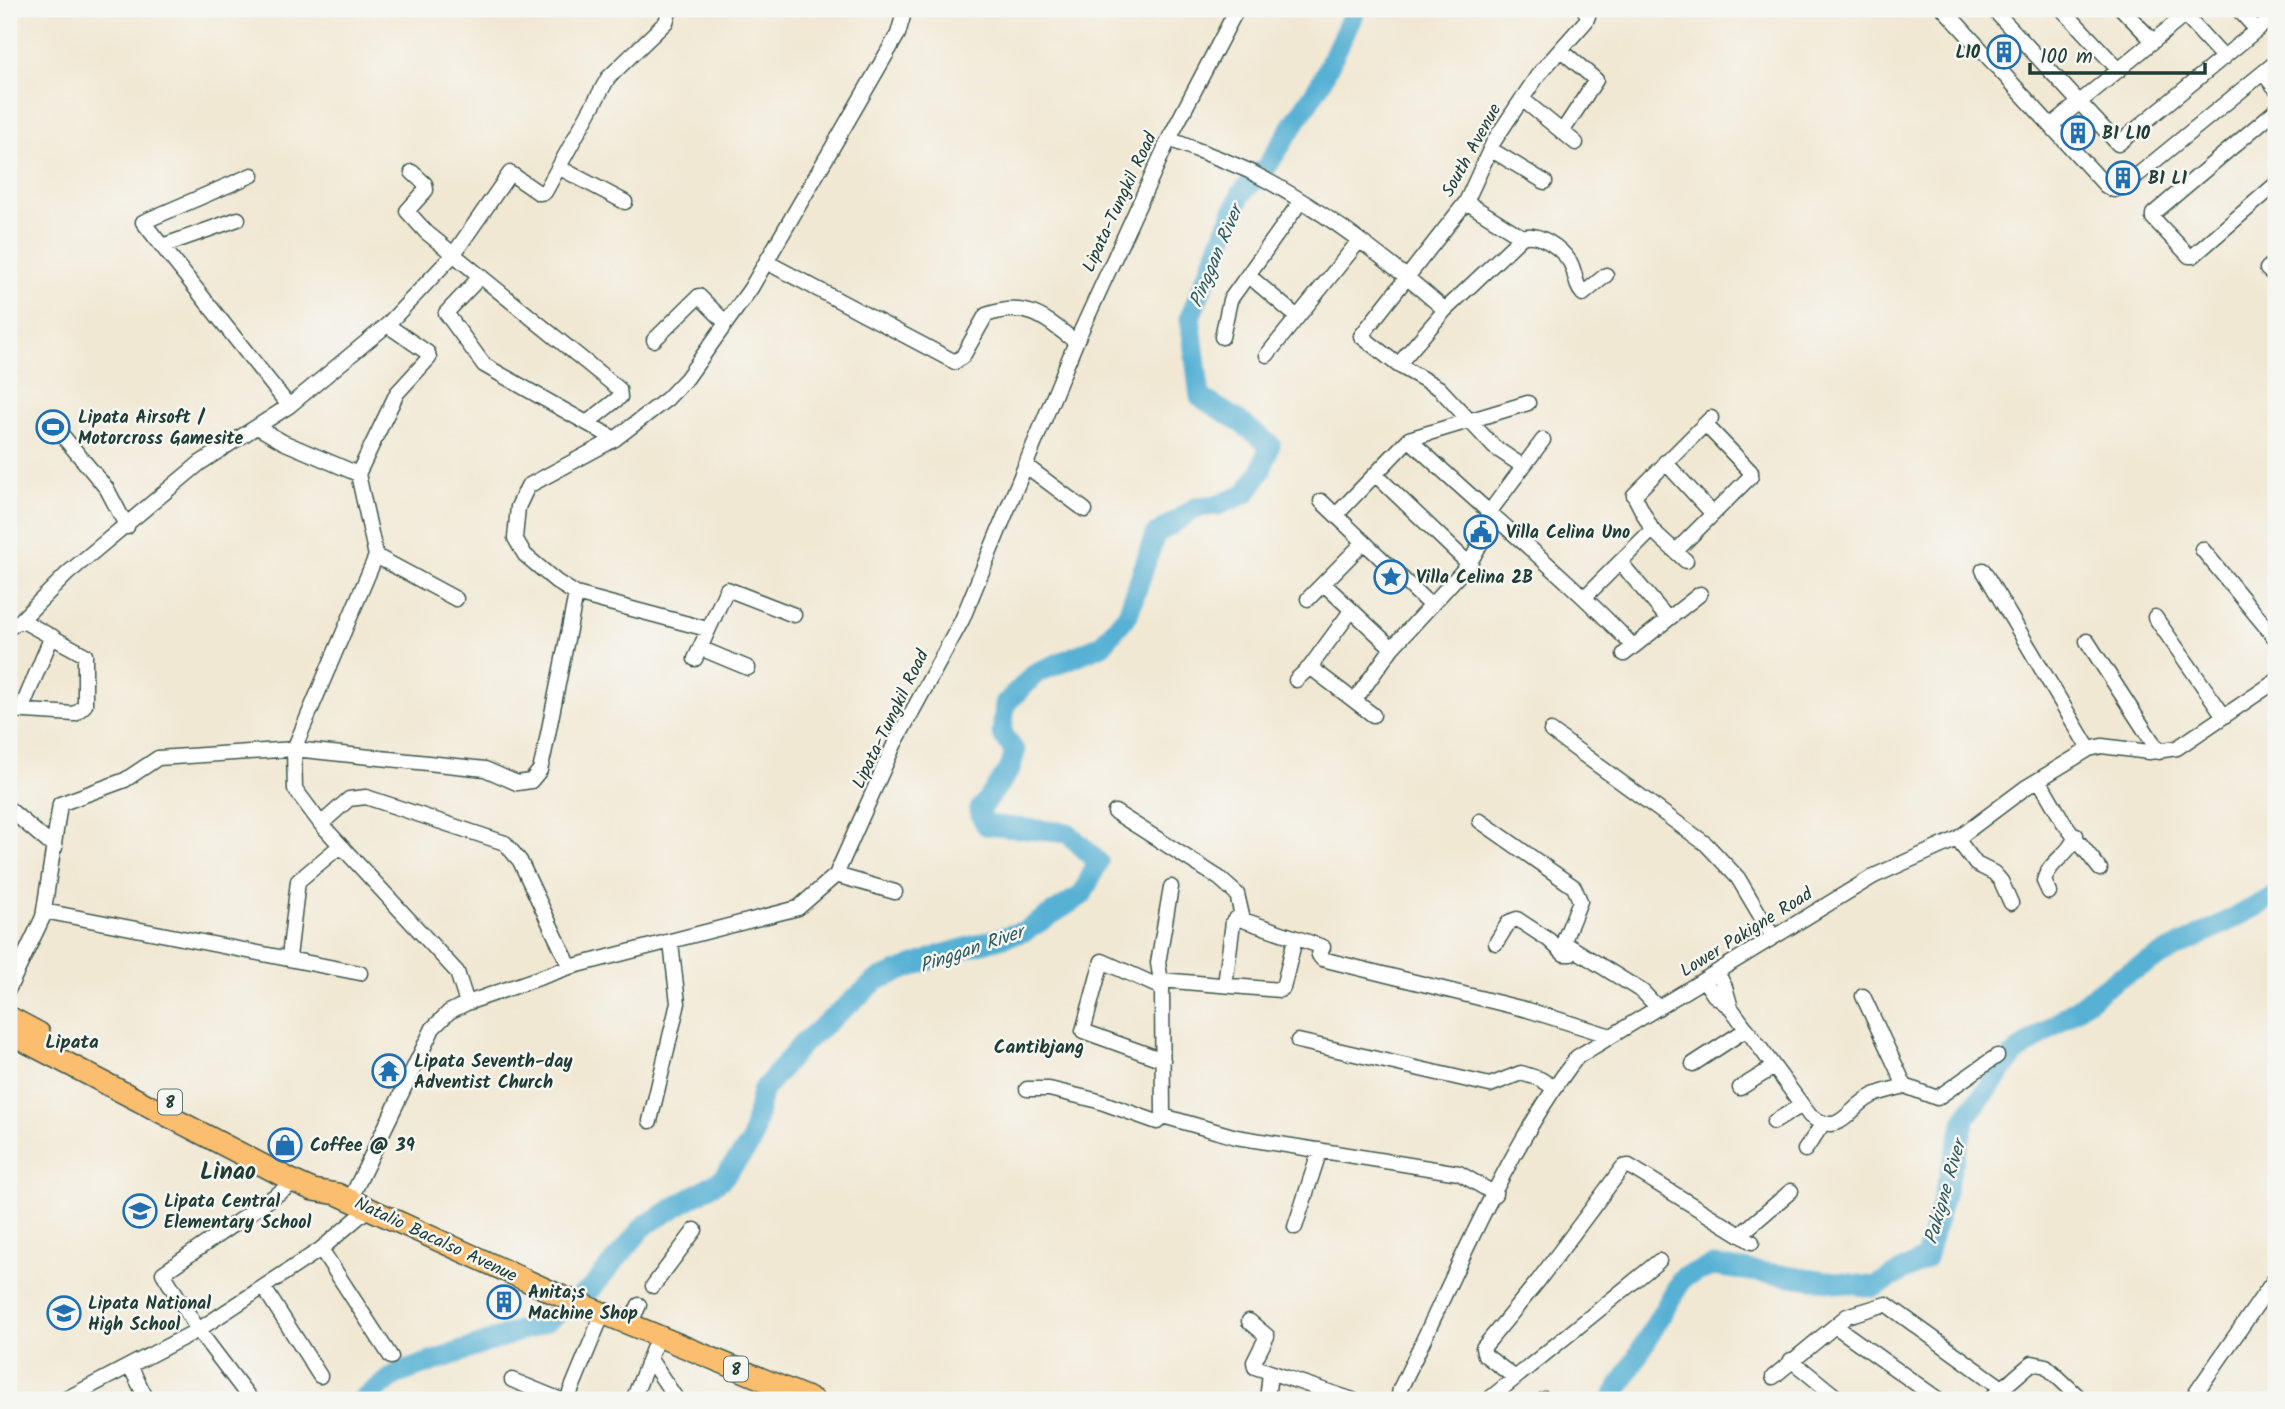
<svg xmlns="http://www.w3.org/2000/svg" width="2285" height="1409" font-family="Kalam,sans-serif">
<rect width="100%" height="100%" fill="#f6f6f2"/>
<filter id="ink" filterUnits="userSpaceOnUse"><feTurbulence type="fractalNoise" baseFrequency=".0143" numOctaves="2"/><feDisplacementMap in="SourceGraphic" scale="14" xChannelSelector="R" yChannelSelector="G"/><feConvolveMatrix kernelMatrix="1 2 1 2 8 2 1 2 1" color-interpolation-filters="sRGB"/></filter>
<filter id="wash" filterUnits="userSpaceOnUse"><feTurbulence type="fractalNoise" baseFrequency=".00686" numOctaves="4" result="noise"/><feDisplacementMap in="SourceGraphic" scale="28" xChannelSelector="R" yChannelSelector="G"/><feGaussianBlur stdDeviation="1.57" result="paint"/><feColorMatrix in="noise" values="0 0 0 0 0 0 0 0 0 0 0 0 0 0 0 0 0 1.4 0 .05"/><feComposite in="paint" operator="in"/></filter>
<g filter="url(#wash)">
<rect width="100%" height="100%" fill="#f1e8d3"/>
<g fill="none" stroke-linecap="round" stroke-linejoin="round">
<path stroke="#57b1d4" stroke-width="21" d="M362,1400L397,1374L545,1322L592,1288L644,1226L722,1179L751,1143L762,1091L803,1043L877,980L941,955L1025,931L1082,895L1098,862L1068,833L986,825L979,811L1010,769L1015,752L1002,733L1005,704L1036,673L1102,645L1128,614L1155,535L1197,507L1219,505L1246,493L1261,471L1270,445L1239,421L1200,397L1190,317L1241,194L1267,166L1320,84L1356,9
M1612,1400L1683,1277L1713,1266L1874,1287L1926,1258L1966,1116L2015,1054L2118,978L2276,896"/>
</g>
</g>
<g filter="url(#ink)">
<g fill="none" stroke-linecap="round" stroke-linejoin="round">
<defs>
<path id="minor" d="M1944,9L2106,186L2114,190L2123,187L2276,62
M1993,9L2118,144L2276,14
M2062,9L2119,70
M2122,9L2153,41
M2238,9L2257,30
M2180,10L2224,58
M1561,50L1596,80L1562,132
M2263,73L2276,89
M1522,99L1576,143
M2276,110L2153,214V218L2189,256H2193L2276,184
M2052,125L2185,15
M1169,139C1196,150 1223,159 1249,171C1320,207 1385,257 1445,310
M1490,149L1545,182
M560,168L625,202
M412,172L425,184L426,190L407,211L426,232L619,389L620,397L588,422
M252,175L143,222L289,406
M1466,202L1522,237
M162,246L238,219
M2276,260L2267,269L2276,277
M772,265L955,362L963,356L986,315C1027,300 1045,318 1076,342
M1248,275L1296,316
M481,276L446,313L484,365L615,439
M1222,337L1230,300L1301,201
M654,340L699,296L726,323
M1267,355L1359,241
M1398,365L1445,310L1522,237C1538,231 1561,248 1570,262C1576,273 1575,286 1583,294L1606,275
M259,428L283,442L358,474L376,556L294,749L295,789L321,824L457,972L467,1003
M57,429L107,489L127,527
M1409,439C1482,509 1562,572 1632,645
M1665,462L1713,514
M1025,465L1085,510
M1521,465L1494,447L1439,388L1398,365L1361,336L1466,202L1494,141L1538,75L1586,21L1588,16L1584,9
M358,474L397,393L429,358L428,353L387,325
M1376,475L1469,564
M1321,501L1431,606
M1337,514L1409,439L1528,403
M2202,549L2276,639
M1676,551L1751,476V472L1705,424
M376,556L456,599
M1686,561L1652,530L1634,495L1711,418
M1620,562L1668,619
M1983,570L2089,749
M1325,585L1392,648
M1585,597L1652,530
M1308,599L1363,543
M2155,617L2224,716
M9,628L21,620L68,573L200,463L289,406L387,325L453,255L510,173L539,193L545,192L608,78L666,22L670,9
M707,629L576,594L557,582L525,555L515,538L518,507L528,486L615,439L667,399L687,378L751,288L898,34L905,9
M2087,641L2159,752
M700,648L748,668
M1624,654L1700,594
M695,659L727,589L794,615
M1310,667L1373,715
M1296,680L1310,667L1351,611
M1355,700L1392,648L1469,564L1482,541L1488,514L1543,440
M9,710L75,714L85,705V655L21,620
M21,710L52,636
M1551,731L1706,844L1738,878L1773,937
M2039,780L2064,823L2100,869
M9,809L55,848
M1115,812L1219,878L1237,894L1243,920
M1480,821L1574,887L1580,901L1565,938L1566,944L1643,992L1658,1008
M321,824L349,799L366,797L505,843L520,861L570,967
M1957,839L1976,864L1994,873L2001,881L2011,903
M836,875L895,892
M2049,892L2044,881C2049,861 2070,855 2076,835
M44,911L360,973
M1496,943L1509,922L1517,919L1549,940L1564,954H1571
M289,957L298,881L340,846
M1161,980L1280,990L1283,988L1295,939
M1704,980L1714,995L1731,1008L1725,987L1717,972
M1225,985L1233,922L1237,918L1323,947L1319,955L1322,959L1528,1010L1611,1036
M9,988L43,917L60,804L125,780L158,758L294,749L485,769L517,783L531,781L540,770L544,754L576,594
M1162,988L1102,961L1083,1031L1163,1060
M1731,1008L1810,1116C1842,1138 1846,1109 1872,1096C1882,1091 1894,1089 1905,1086L1863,996
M1298,1041L1490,1085L1521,1073L1540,1079L1553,1087
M1693,1064L1747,1029
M1905,1086L1937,1098L1997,1056
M1740,1088L1774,1067
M1027,1089H1049L1095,1100L1157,1122L1163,1116
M1163,1116L1236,1137L1459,1173L1495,1194
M1163,1116L1162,988L1158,963L1171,887
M650,1121L678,1003L671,943
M1774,1122L1802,1105
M1805,1150L1822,1125
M350,1200L433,1028L449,1012L467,1003L570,967L798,908L836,875L894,745L962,620L1076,342L1169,139L1237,9
M1295,1227L1320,1150
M1740,1235L1791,1191
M321,1249L391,1357
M653,1286L695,1230
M264,1288L320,1376
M1249,1321L1267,1336L1254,1362L1255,1367L1353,1400
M630,1324L639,1305
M1835,1326L1939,1400
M649,1358L677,1400
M1791,1360L1840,1400
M131,1368L147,1400
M1514,1377L1485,1355L1483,1348L1538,1281L1623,1167L1629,1166L1752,1242
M1773,1377L1847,1316L1886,1304L2002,1388
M512,1380L561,1400
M64,1400L198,1330L321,1249L368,1209
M251,1400L198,1330L163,1273L295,1182
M567,1400L603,1313
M633,1400L658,1336
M1267,1400L1270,1373
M1398,1400L1400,1389C1453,1281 1504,1152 1577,1057L1874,876L1957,839L2025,788L2089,749L2102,746L2149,752L2177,748L2276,681
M1488,1400L1659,1261
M1543,1400L1545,1399
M1989,1400L2032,1363L2046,1366L2082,1400
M2191,1400L2276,1277"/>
<path id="highway" d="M9,1017L39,1033
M9,1033L295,1182L313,1190L337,1194L554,1293L813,1400"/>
</defs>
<use href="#minor" stroke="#3e574c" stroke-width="17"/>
<use href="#highway" stroke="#3e574c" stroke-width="24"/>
<use href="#minor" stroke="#fff" stroke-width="14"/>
<use href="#highway" stroke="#fabe6e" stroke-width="21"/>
</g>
</g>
<defs>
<symbol id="building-ring" viewBox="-11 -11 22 22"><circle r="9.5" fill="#f6f6f2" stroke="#1f6fb2" stroke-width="1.5"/><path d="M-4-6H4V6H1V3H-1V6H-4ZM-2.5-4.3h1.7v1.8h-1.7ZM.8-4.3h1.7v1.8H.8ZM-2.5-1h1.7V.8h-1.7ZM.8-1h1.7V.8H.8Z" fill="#1f6fb2"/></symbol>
<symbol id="stadium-ring" viewBox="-11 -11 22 22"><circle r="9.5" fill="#f6f6f2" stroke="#1f6fb2" stroke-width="1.5"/><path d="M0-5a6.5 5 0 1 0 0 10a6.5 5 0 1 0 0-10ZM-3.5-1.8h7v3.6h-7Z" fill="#1f6fb2"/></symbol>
<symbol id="civic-ring" viewBox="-11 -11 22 22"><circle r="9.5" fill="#f6f6f2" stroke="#1f6fb2" stroke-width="1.5"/><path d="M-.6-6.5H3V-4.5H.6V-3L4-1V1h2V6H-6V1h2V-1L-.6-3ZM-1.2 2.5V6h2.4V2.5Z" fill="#1f6fb2"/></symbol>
<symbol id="sight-ring" viewBox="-11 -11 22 22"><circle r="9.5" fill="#f6f6f2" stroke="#1f6fb2" stroke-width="1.5"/><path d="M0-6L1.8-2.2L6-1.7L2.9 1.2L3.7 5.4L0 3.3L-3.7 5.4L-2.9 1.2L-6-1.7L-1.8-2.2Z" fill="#1f6fb2"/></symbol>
<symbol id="temple-ring" viewBox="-11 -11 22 22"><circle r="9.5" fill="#f6f6f2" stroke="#1f6fb2" stroke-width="1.5"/><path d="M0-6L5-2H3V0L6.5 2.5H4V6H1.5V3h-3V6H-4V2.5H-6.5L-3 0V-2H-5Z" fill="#1f6fb2"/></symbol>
<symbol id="shop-ring" viewBox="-11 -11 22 22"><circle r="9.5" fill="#f6f6f2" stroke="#1f6fb2" stroke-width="1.5"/><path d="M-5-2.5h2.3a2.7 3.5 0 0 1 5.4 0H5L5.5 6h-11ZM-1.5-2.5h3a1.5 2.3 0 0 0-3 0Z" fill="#1f6fb2"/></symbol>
<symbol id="school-ring" viewBox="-11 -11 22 22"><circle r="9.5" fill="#f6f6f2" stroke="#1f6fb2" stroke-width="1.5"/><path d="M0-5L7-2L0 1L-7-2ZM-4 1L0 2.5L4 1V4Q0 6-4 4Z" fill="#1f6fb2"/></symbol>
</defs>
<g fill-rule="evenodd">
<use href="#building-ring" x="1985" y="33" width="38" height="38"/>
<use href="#building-ring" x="2059" y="114" width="38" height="38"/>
<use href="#building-ring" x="2104" y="159" width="38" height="38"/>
<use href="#stadium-ring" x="34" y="408" width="38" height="38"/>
<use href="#civic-ring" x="1462" y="513" width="38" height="38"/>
<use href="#sight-ring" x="1372" y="558" width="38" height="38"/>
<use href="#temple-ring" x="370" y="1052" width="38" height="38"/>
<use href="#shop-ring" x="266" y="1126" width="38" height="38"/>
<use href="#school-ring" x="121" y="1192" width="38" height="38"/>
<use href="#building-ring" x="485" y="1283" width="38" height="38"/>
<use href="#school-ring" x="45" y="1294" width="38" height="38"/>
</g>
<g text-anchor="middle" stroke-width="5" stroke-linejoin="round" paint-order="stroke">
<g fill="#f6f6f2" stroke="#60746d" stroke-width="2">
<rect x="158" y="1089.5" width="24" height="25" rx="5"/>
<rect x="724" y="1356.5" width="24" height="25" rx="5"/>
</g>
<g font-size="16" font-weight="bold" fill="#1f3d34">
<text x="170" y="1108">8</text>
<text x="736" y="1375">8</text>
</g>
<g font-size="18" font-weight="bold" fill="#1f3d34" stroke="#f6f6f2" text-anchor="start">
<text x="1980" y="58" text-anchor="end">L10</text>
<text x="2102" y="139">B1 L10</text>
<text x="2148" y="184">B1 L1</text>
<text x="78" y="423">Lipata Airsoft /<tspan x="78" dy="21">Motorcross Gamesite</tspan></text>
<text x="1506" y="538">Villa Celina Uno</text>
<text x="1416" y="583">Villa Celina 2B</text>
<text x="414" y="1067">Lipata Seventh-day<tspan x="414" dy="21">Adventist Church</tspan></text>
<text x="310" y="1151">Coffee @ 39</text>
<text x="164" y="1207">Lipata Central<tspan x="164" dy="21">Elementary School</tspan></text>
<text x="528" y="1298">Anita;s<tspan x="528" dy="21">Machine Shop</tspan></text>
<text x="88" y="1309">Lipata National<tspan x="88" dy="21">High School</tspan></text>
</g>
<g font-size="18" fill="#1f3d34" stroke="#f6f6f2">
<text transform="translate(1471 150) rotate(-61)" y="6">South Avenue</text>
<text transform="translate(1119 202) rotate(-65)" y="6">Lipata-Tungkil Road</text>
<text transform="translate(890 719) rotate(-64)" y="6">Lipata-Tungkil Road</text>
<text transform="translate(1746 932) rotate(-32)" y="6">Lower Pakigne Road</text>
<text transform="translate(436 1239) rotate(25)" y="6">Natalio Bacalso Avenue</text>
</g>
<g font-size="19" font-style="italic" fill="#2d5a5c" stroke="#f6f6f2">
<text transform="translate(1215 256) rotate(-67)" y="7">Pinggan River</text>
<text transform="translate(971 948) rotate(-19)" y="7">Pinggan River</text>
<text transform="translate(1944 1192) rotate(-74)" y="7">Pakigne River</text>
</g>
<g font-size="19" font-weight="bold" fill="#1f3d34" stroke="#f6f6f2">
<text x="72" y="1048">Lipata</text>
<text x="1039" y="1053">Cantibjang</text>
</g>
<g font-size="24" font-weight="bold" fill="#1f3d34" stroke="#f6f6f2">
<text x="228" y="1179">Linao</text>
</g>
</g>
<rect width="2285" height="1409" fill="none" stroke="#f6f6f2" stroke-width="35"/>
<path d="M2030 63v10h175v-10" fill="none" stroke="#1f3d34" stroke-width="3.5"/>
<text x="2040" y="63" font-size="21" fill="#1f3d34" stroke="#f6f6f2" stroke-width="5" paint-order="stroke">100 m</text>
</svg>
